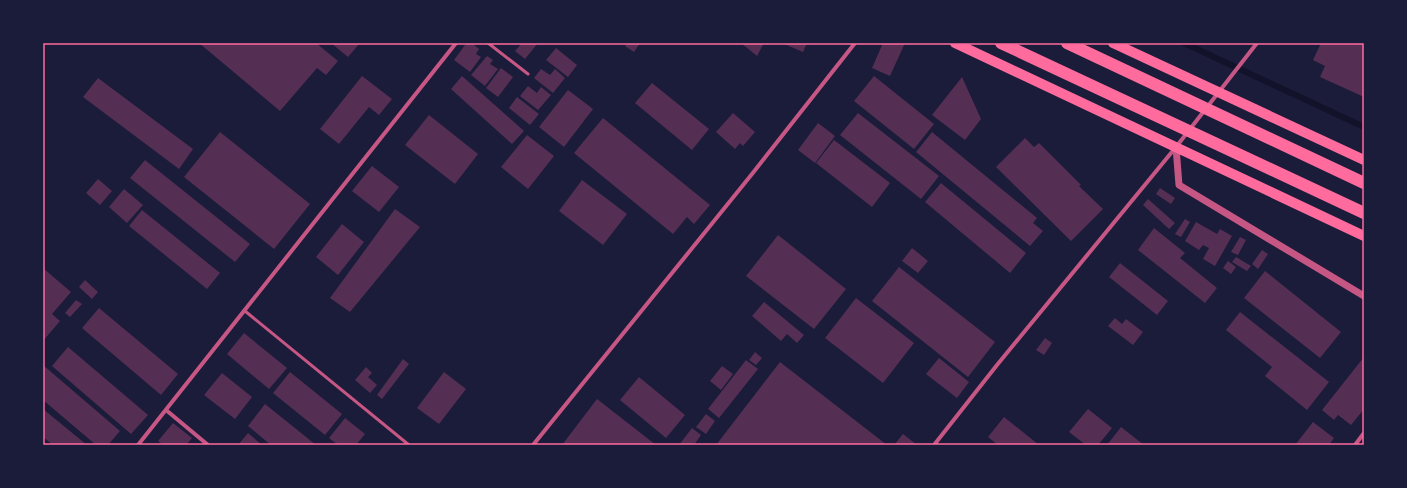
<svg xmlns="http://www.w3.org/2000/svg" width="1407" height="488" font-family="'Sofia Sans Condensed',sans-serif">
<rect width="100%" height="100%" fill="#1b1b3a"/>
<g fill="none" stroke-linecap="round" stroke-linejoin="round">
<path stroke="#12122b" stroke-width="6" d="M1184,43L1364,127"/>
</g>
<path fill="#542f53" d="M199,43H316L338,61L326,75L317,68L280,111Z
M331,43H360L348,57Z
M472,43L479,49L476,54L481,57L470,72L454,60L465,45Z
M522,43H538L525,59L515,51Z
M628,43H640L634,52L625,46Z
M741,43H764L757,56Z
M782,43H807L803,52Z
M883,43H905L890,76L872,68Z
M1321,43H1364V97L1320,77L1325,66L1313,60Z
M556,48L577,65L568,77L546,60Z
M487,56L493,60L490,64L498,69L485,86L471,75Z
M501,68L513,77L498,97L486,88Z
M541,69L550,75L555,69L565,78L553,93L534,78Z
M362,76L392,99L379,115L369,107L339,144L320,129Z
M462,76L524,131L512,144L451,89Z
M874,76L934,124L914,149L854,101Z
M962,77L981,119L965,140L932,115Z
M98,78L193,149L179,169L83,97Z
M652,83L709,129L692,150L635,103Z
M528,86L537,93L541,87L551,95L538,110L520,96Z
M568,90L593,109L564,147L539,127Z
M517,97L539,114L530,125L509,108Z
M733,113L755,132L743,146L740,143L735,149L716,132Z
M858,113L939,176L921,199L840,135Z
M429,115L478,154L455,184L405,145Z
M603,118L710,205L694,224L687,217L673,234L574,153Z
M818,123L835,136L815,163L798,150Z
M220,132L310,204L274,249L184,177Z
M932,132L1037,218L1033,223L1043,231L1030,246L916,152Z
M527,135L554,156L528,189L501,167Z
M1025,138L1034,147L1039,143L1081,185L1079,186L1103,209L1071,241L996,167Z
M834,140L890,183L872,207L816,163Z
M145,160L250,244L235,262L130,178Z
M372,166L399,187L379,212L352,191Z
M98,179L112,191L100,205L86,193Z
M582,180L627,214L603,245L559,211Z
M941,183L1026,253L1010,273L925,202Z
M1160,188L1175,198L1171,204L1156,194Z
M124,189L143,205L127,223L109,207Z
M1148,199L1175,223L1169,229L1143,205Z
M395,209L420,227L350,312L330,298Z
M142,210L220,273L207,289L129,226Z
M1185,219L1190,222L1181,237L1175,234Z
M1196,222L1217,234L1220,229L1232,236L1215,266L1203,259L1209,248L1203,245L1199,250L1185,241Z
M342,224L364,242L338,275L316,257Z
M1154,228L1185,253L1180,258L1217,288L1205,303L1138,250Z
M778,235L846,289L814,329L746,276Z
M1240,237L1246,240L1238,255L1231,252Z
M912,248L928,261L918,273L902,261Z
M1262,250L1268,254L1258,269L1252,264Z
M1236,257L1251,266L1247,271L1232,262Z
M1228,261L1236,267L1231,274L1223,268Z
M1120,263L1168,301L1157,315L1109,277Z
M899,267L995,342L968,377L872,301Z
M43,268L71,292L52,314L60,321L43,341Z
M1265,271L1341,332L1320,358L1244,298Z
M85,280L98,292L92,299L79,287Z
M856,298L914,343L883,383L825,338Z
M76,300L82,304L70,317L65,313Z
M764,302L804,335L797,343L787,334L781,341L752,316Z
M99,308L178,374L161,395L82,328Z
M1240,312L1329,382L1307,410L1265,376L1272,367L1226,330Z
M1115,318L1122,324L1126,319L1143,332L1133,345L1108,326Z
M244,333L287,368L269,389L227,354Z
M1045,338L1052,343L1044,355L1036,350Z
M68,347L148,415L131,434L52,366Z
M755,352L762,358L756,365L749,360Z
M1364,357V409L1351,425L1338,415L1334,420L1322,410Z
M939,358L969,382L957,398L926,374Z
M403,359L409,364L382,399L377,395Z
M746,360L758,369L719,418L708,409Z
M780,362L887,445H716Z
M43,365L120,431L108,445H96L43,400Z
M722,366L733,374L721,390L710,381Z
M366,367L372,373L368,377L377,385L370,393L355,380Z
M290,372L342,414L325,435L273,393Z
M444,372L466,389L439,424L417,408Z
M222,373L252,397L235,419L204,395Z
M639,377L685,415L666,438L620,400Z
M597,399L656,445H562Z
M265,404L316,445H271L248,426Z
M43,409L87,445H53L43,437Z
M1088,409L1112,428L1098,445H1086L1069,432Z
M706,414L715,421L706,434L696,427Z
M1004,417L1039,445H998L988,437Z
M345,418L365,434L356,445H338L329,438Z
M1313,422L1334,438L1329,445H1295Z
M173,423L192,438L186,445H163L158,441Z
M1121,427L1144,445H1107Z
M692,428L701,435L694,445H679Z
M248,433L262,445H238Z
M903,434L917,445H894Z"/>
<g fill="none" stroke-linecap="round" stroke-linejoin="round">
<path stroke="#c65784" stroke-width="3" d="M488,43L528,74
M245,311L409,445"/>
<path stroke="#c65784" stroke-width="4" d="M166,410L208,445
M138,445L456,43
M533,445L752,174L855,43
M934,445L997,365L1176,147L1257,43
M1355,445L1364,433"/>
<path stroke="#c65784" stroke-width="7" d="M1176,147L1179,185L1364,296"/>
<path stroke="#ff6b9d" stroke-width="10" d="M955,43L1364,236
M1113,43L1364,160"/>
<path stroke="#ff6b9d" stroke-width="12" d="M1001,43L1364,213
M1067,43L1364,183"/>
</g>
<rect width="1407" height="488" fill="none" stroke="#1b1b3a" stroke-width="88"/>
<rect x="44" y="44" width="1319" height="400" fill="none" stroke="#ff6b9d" stroke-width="1.5"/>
</svg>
